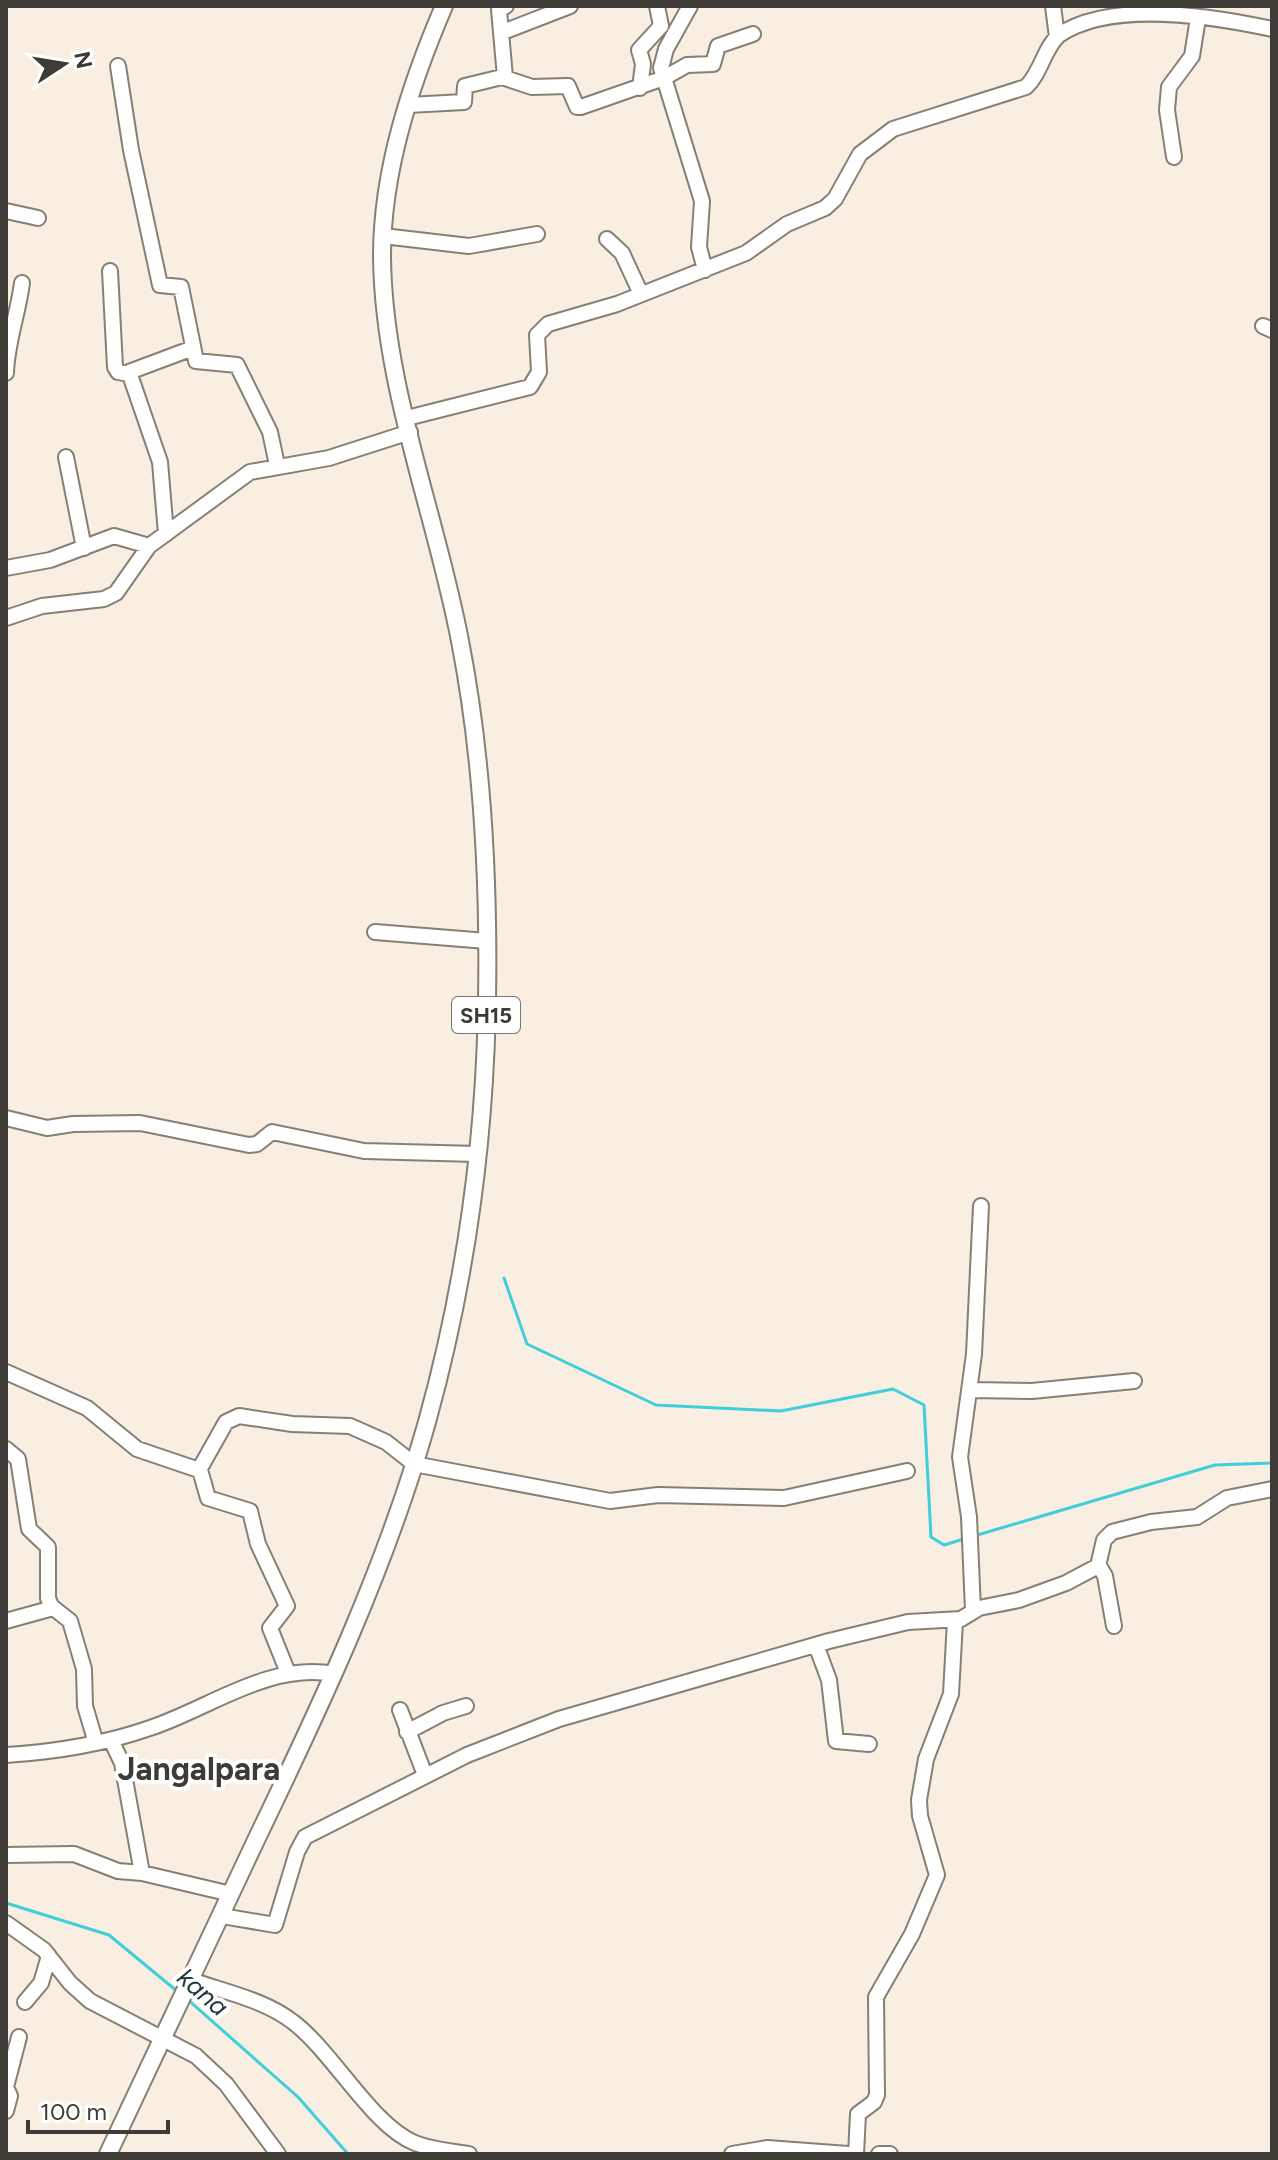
<svg xmlns="http://www.w3.org/2000/svg" width="1278" height="2160" font-family="Figtree,sans-serif">
<rect width="100%" height="100%" fill="#f8eee2"/>
<g fill="none" stroke-linecap="round" stroke-linejoin="round">
<path stroke="#40ced9" stroke-width="3" d="M504,1278L527,1344L656,1405L781,1411L893,1389L924,1405L931,1537L944,1545L967,1538
M974,1536L1215,1465L1272,1463
M6,1903L109,1935L178,1992
M187,1999L298,2097L348,2154"/>
<defs>
<path id="minor" d="M690,6L666,49L661,68L702,201L699,247L705,270
M1053,6L1057,37
M503,32L570,6
M118,66L131,150L160,285L181,287L196,361L237,365L270,432L277,465
M505,77L499,10L506,6
M640,88L643,64L639,50L661,26L657,6
M408,105L464,102L465,86L502,77L532,87L568,86L577,107H581L664,78L687,65L713,64L718,46L753,34
M1174,157L1167,110L1169,87L1192,56L1198,18
M6,211L38,218
M383,236L469,246L537,234
M607,239L622,253L641,294
M110,271L115,367L118,372L129,374
M1263,326L1272,330
M6,373C7,342 18,314 22,283
M407,418L530,387L539,372L537,335L548,324L617,304L746,253L787,224L825,208L835,199L860,154L893,129L1026,87C1041,73 1044,48 1059,35C1111,0 1212,16 1272,29
M66,457L84,548
M166,534L160,462L129,372L193,348
M6,568L50,560L114,536L149,546
M6,618L42,606L104,599L116,593L149,546L250,472L329,458L410,432
M375,932L487,941
M6,1118L47,1128L73,1124L140,1123L249,1145L257,1144L272,1132L364,1151L477,1154
M6,1372L87,1408L137,1449L199,1470L226,1422L239,1416L292,1424L350,1426L386,1442L414,1464L610,1501L658,1495L784,1498L907,1471
M970,1390L1032,1391L1134,1381
M6,1449L18,1459L29,1529L48,1547V1598L51,1606L70,1621L84,1669L85,1706L96,1743
M200,1470L208,1498L250,1511L258,1544L287,1606L270,1628L288,1673
M1098,1564L1105,1576L1114,1626
M973,1610L969,1517L960,1457L974,1354L981,1206
M6,1621L53,1608
M816,1645L829,1680L836,1741L869,1744
M400,1710L425,1775
M407,1732L443,1713L466,1706
M111,1740L122,1763L142,1873L231,1894
M6,1755C55,1752 104,1744 150,1728C210,1708 269,1662 334,1674
M6,1855L74,1854L118,1871L142,1873
M222,1916L275,1925L297,1852L305,1837L467,1755L559,1719L829,1641L908,1622L961,1619L979,1608L1019,1600L1066,1583L1098,1566L1104,1540L1112,1532L1151,1522L1197,1517L1227,1498L1272,1489
M6,1923L44,1950L70,1983L90,2001L196,2056L226,2084L278,2154
M191,1980C225,1992 265,2000 293,2022C333,2052 372,2126 415,2143C432,2150 452,2151 469,2154
M25,2002L41,1983L49,1956
M6,2111L10,2096L6,2087L19,2037
M732,2154L767,2148L848,2154
M856,2154L858,2114L874,2102L877,2095L876,1997L912,1934L937,1875L920,1816L919,1800L926,1759L951,1694L955,1621
M879,2154H890"/>
<path id="major" d="M108,2154C158,2049 207,1943 257,1838C322,1703 386,1567 427,1422C465,1285 485,1141 487,1000C489,880 483,759 460,641C436,514 383,386 382,256C382,170 411,83 444,6"/>
</defs>
<use href="#minor" stroke="#887f74" stroke-width="18"/>
<use href="#major" stroke="#887f74" stroke-width="20"/>
<use href="#minor" stroke="#fff" stroke-width="14"/>
<use href="#major" stroke="#fff" stroke-width="16"/>
</g>
<g text-anchor="middle" stroke-width="8" stroke-linejoin="round" paint-order="stroke">
<rect fill="#fff" stroke="#787572" stroke-width="2" x="452" y="997" width="68" height="36" rx="6"/>
<g font-size="22" font-weight="bold" fill="#3e3a35">
<text x="486" y="1023">SH15</text>
</g>
<g font-size="26" font-style="italic" fill="#20383a" stroke="#fff">
<text transform="translate(203 1992) rotate(41)" y="9">kana</text>
</g>
<g font-size="32" font-weight="bold" fill="#3e3a35" stroke="#fff">
<text x="199" y="1780">Jangalpara</text>
</g>
</g>
<rect width="1278" height="2160" fill="none" stroke="#3e3a35" stroke-width="16"/>
<g transform="translate(64 64) rotate(78)" stroke="#ffffff" stroke-width="6" paint-order="stroke">
<path d="M0-6L14 30L0 20L-14 30Z" fill="#3e3a35"/>
<text y="-12" font-size="22" font-weight="bold" text-anchor="middle" fill="#3e3a35">N</text>
</g>
<path d="M28 2120v12h140v-12" fill="none" stroke="#3e3a35" stroke-width="4"/>
<text x="40" y="2120" font-size="24" fill="#3e3a35" stroke="#ffffff" stroke-width="6" paint-order="stroke">100 m</text>
</svg>
